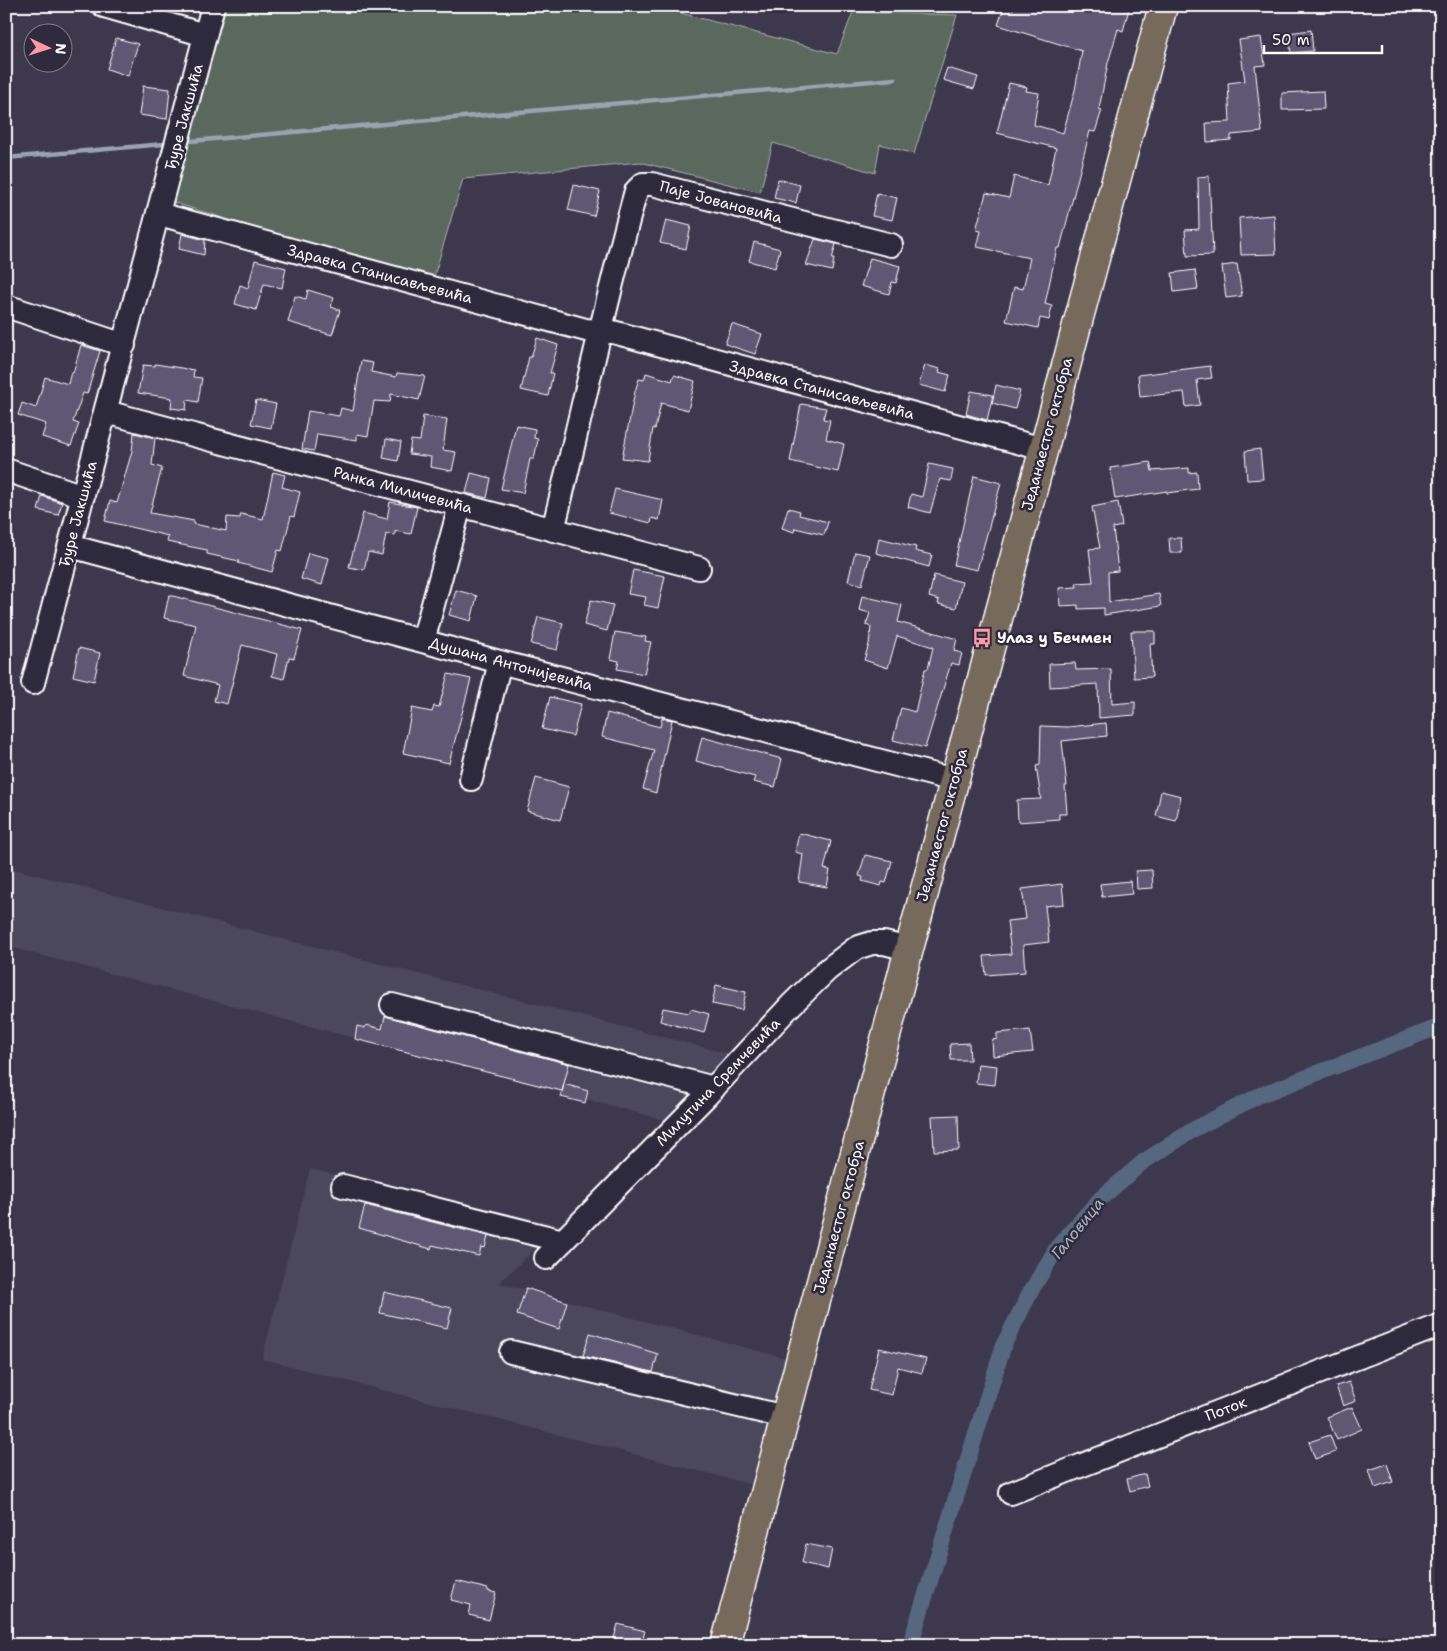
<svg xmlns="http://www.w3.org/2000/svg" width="1447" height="1651" font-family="'Shantell Sans',sans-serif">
<rect width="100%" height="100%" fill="#3d384e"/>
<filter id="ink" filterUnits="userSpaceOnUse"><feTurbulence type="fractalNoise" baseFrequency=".02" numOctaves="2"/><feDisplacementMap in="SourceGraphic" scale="10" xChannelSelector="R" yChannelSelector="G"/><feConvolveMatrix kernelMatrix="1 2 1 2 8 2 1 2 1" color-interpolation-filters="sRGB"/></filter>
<g filter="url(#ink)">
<path fill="#4b465d" d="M6,867L276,937L733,1055L672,1122L6,946Z
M310,1169L561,1225L499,1283L785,1358L753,1485L262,1359Z"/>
<path fill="#5a675d" stroke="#acb3ae" d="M226,6H654L837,54L853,12L957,15L914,154L880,144L875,173L773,143L760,192L640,162L463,179L432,283L172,202Z"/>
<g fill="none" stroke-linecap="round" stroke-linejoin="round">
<path stroke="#99a4b3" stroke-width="4.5" d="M191,141L895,79
M6,158L164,144"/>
<path stroke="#556880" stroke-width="16" d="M910,1645L1004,1344L1031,1291L1058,1246L1100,1199L1143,1162L1196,1128L1260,1095L1441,1026"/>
</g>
<path fill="#5e5875" stroke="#fff" d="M1013,6H1086L1101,11L1102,6L1129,9L1123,31L1118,29L1108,63L1099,109L1102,110L1095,132L1090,131L1060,248H1057L1045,304L1052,306L1049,320L1040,318L1038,328L1006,321L1014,287L1023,289L1030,258L977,247L981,231L976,230L986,193L1009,198L1014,176L1048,185L1056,148L997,133L1009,83L1027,87L1026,91L1039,93L1034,125L1063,133L1075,90L1082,51L998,25L1004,7L1013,10Z
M1311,30L1313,51L1291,53L1288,33Z
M1261,37L1265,65L1255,66L1262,132L1231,135V140L1207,142L1206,123L1230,122L1228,83L1245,81L1239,40Z
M116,38L138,44L128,76L107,69Z
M947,68L978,77L974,89L943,80Z
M143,86L170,89L167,119L139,115Z
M1323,91L1324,109L1282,110V93Z
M1209,176L1213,255L1187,256L1185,230L1199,229L1198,177Z
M778,179L800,185L796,203L774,198Z
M574,185L600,191L594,216L568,210Z
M877,193L897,198L892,220L872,216Z
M1274,215L1276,254L1241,255L1239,218Z
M666,220L691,226L686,249L660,243Z
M182,234L205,240L204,255L179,249Z
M815,239L836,244L832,259H834L832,271L806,265Z
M754,242L780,249L775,268L749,261Z
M870,258L900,266L896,283L892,282L889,294L861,286Z
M255,260L286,268L282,288L264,284L256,310L235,304L240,285L248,288Z
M1237,264L1242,296L1226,298L1222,266Z
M1195,270L1198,289L1174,292L1172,273Z
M308,290L334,298L331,307L340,310L332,335L288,322L295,296L306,299Z
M732,324L762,334L755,354L725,344Z
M537,338L558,345L550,373H553L548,396L521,390L529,357H531Z
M81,345L100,351L87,394L83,393L73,422L79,424L71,446L42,437L46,424L18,415L22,403L36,408L45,377L68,384L71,372L73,373Z
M361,361L373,363L371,372L396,377L397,373L425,376L419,400L391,394L390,402L374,401L368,436L357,434V440L317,434L314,451L302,449L308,411L339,416L341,408L353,411Z
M155,364L194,370L193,377L202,378L198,402L187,400L186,410L171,408L172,398L138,393L143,365L155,366Z
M925,365L940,369L939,372L950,375L945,392L919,385Z
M1210,366L1212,378L1197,380L1200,405L1186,407L1184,392L1140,397L1138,375Z
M646,373L672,381L674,375L695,381L688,410L661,403L655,429L653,428L648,461L622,458L635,391L639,379L644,380Z
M996,385L1020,391L1015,409L992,403Z
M971,391L993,395L987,420L966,414Z
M256,400L276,404L271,428L251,424Z
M801,404L826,408L823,419L830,420L826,439L844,444L838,472L790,461Z
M423,416L447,419L443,450L456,452L452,471L430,467L431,457L409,454L411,440L420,441Z
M516,425L535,429L534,438L538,439L534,459H530L523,493L501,489Z
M134,433L155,438L152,465L162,468L150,513L194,521V524L226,531L227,517L240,518L241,514L263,519L273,472L285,475L282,487L300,492L294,517L291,516L282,551L278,550L272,572L238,563L239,561L207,554V550L167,542L168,536L105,521L110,501L117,503L132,451Z
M386,439L401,442L398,461L383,458Z
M1260,449L1263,479L1247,480L1245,451Z
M1150,462L1152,471L1189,468V473L1197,472L1198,489L1167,493V491L1115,499L1110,468Z
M929,464L953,469L951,481L940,479L930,513L908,507L911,494L922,497Z
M471,473L491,478L487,498L466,493Z
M974,476L1001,483L977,570L954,565Z
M615,489L663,500L659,520L652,518L651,523L609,513Z
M42,496L62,503L58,515L38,510Z
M390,502L417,507L411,534L395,531V535L386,534L382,555L368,552L364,570L349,567L363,513L387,519Z
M1118,502L1122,526L1113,528L1118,571L1108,572L1109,602L1159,594L1161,606L1104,615V608L1078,609V605L1060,606L1059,588L1077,587L1076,583L1093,582L1089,549L1100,548L1092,507Z
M788,508L800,511L799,515L828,522L824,535L795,528L794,532L782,528Z
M879,538L916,547L915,551L932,555L929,567L876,553Z
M1169,538H1181L1182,553H1170Z
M855,552L870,555L862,585L848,581Z
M308,553L329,558L322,585L301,579Z
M633,570L665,576L658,608L644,605L646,597L628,594Z
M934,575L962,582L956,608L938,604L939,600L929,597Z
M456,590L477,596L471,621L449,615Z
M169,595L302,630L294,658L289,657L284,679L272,676L277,654L242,645L227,704L214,701L218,685L184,676L196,625L164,618Z
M862,596L902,605L898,622L957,639L954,651L962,653L959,665L951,663L925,748L893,740L901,708L915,712L925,669H928L933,647L897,636L888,668L864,660L869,644L871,627L866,625L870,613L859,610Z
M591,600L613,605L607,631L584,625Z
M538,617L563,623L557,650L531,644Z
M1131,631H1155V644H1150L1152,677L1134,678Z
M615,632L646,637L645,641L651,642L644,674L617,669L619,661L610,659Z
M79,648L100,653L94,681L73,676Z
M1075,663L1076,670L1111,669L1112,704L1135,702V715L1099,718L1098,684L1050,687L1049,664Z
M448,674L471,679L449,763L403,753L412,708L432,712L434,706L439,707Z
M550,697L581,704L573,736L542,729Z
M607,713L660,727L662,718L672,720L656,793L643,789L654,750L602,737Z
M1106,723L1107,736L1062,741L1067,786H1065L1067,814H1059V819L1018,822L1017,800L1041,799L1036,766L1040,765L1041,726L1068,727Z
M702,737L782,759L775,787L753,782L755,777L696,761Z
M536,778L569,787L560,820L527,811Z
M1161,791L1181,796L1176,821L1156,816Z
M799,833L831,841L824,869L830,870L827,887L799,882L803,854L795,852Z
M865,855L892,861L886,883L882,882L881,886L862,881L863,877L859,876Z
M1152,870L1153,888L1137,889L1136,871Z
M1130,881L1132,894L1102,897L1100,884Z
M1062,884L1064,904L1045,906L1049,942L1023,945L1025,972L986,975L984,956L1011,954L1007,921L1026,919L1022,889Z
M716,985L746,992L742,1010L712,1004Z
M663,1008L689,1013L691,1009L709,1014L704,1033L660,1021Z
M385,1016L569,1064L562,1091L355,1039L357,1026L365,1028L366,1025L382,1029Z
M1030,1030L1033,1052L993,1056L992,1040L997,1039V1033Z
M969,1043L970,1060H951L950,1044Z
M978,1064L997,1066L995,1085L976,1083Z
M564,1084L588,1091L585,1103L561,1097Z
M958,1115L959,1150L934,1151L932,1116Z
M365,1205L488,1236L485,1248L481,1247L479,1256L432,1245L431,1249L359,1228Z
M526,1288L567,1302L559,1329L517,1315Z
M384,1292L452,1308L447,1328L380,1313Z
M590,1333L658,1354L653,1372L583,1356Z
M879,1348L926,1359L922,1373L898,1367L892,1395L869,1390Z
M1349,1382L1356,1401L1343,1406L1336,1386Z
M1352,1407L1362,1429L1337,1440L1327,1417Z
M1330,1435L1336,1452L1315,1459L1309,1442Z
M1387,1464L1393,1482L1375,1488L1369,1470Z
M1145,1474L1148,1486L1130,1491L1127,1479Z
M806,1544L832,1549L828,1569L802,1563Z
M456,1581L488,1589V1591L496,1593L489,1620L469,1615L471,1605L451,1600Z
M618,1624L645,1631L641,1645H612Z"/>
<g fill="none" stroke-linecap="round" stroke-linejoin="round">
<defs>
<path id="minor" d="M104,6L205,35
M159,214L586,330L613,332L1043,449
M6,306L124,345
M106,412L699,568
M6,470L83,496
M553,530C581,417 605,303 636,191L643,184H652L891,245
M70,546L500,662L954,780
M423,641L460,506
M33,683L213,6
M471,779L500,662
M392,1005L714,1088
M343,1186L563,1241
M546,1258L708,1094L791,1005L827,970L856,948L872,943H884L909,949
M511,1352L785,1417
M1011,1493L1441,1325"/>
<path id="major" d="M725,1645L909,949L1163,6"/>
</defs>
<use href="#minor" stroke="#fff" stroke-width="26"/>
<use href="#major" stroke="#fff" stroke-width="31"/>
<use href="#minor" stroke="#2f2a3d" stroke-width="22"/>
<use href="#major" stroke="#77695c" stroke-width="28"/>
</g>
</g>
<defs>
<symbol id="bus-bare" viewBox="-9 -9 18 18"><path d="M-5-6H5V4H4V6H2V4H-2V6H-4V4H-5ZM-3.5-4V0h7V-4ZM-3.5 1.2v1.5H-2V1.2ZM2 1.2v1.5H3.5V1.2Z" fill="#ff9aa2" stroke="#2f2a3d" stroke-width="2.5" paint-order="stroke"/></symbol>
</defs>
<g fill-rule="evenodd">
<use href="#bus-bare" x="968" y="624" width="28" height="28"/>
</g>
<g text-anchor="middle" stroke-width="5" stroke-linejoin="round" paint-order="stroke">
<g font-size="15" fill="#fff" stroke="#2f2a3d">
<text transform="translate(184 117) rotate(-75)" y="5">Ђуре Јакшића</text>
<text transform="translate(721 202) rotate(15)" y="5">Паје Јовановића</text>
<text transform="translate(380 274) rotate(15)" y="5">Здравка Станисављевића</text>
<text transform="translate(822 390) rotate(15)" y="5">Здравка Станисављевића</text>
<text transform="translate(1047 434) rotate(-75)" y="5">Једанаестог октобра</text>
<text transform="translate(403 490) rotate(15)" y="5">Ранка Миличевића</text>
<text transform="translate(78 514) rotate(-75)" y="5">Ђуре Јакшића</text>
<text transform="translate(511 664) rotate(15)" y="5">Душана Антонијевића</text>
<text transform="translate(942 825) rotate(-75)" y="5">Једанаестог октобра</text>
<text transform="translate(718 1082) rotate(-46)" y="5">Милутина Сремчевића</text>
<text transform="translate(839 1217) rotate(-75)" y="5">Једанаестог октобра</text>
<text transform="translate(1226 1409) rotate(-21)" y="5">Поток</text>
</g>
<g font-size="15" font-weight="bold" fill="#fff" stroke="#2f2a3d" text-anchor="start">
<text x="997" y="643">Улаз у Бечмен</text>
</g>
<g font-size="16" font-style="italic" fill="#aab4c0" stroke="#2f2a3d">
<text transform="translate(1077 1228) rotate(-51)" y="6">Галовица</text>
</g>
</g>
<rect width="1447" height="1651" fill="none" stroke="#2f2a3d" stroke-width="25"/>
<rect x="12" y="12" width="1422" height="1626" fill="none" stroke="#fff" stroke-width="2" filter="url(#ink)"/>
<g transform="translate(48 48) rotate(94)"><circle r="24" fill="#2f2a3d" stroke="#827f8b"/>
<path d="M0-4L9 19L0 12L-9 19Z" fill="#ff9aa2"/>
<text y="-8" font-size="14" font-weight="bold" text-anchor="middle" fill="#ffffff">N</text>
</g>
<path d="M1264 45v8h118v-8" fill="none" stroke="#ffffff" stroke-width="2.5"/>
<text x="1272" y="45" font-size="15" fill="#ffffff" stroke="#2f2a3d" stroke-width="4" paint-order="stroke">50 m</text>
</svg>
